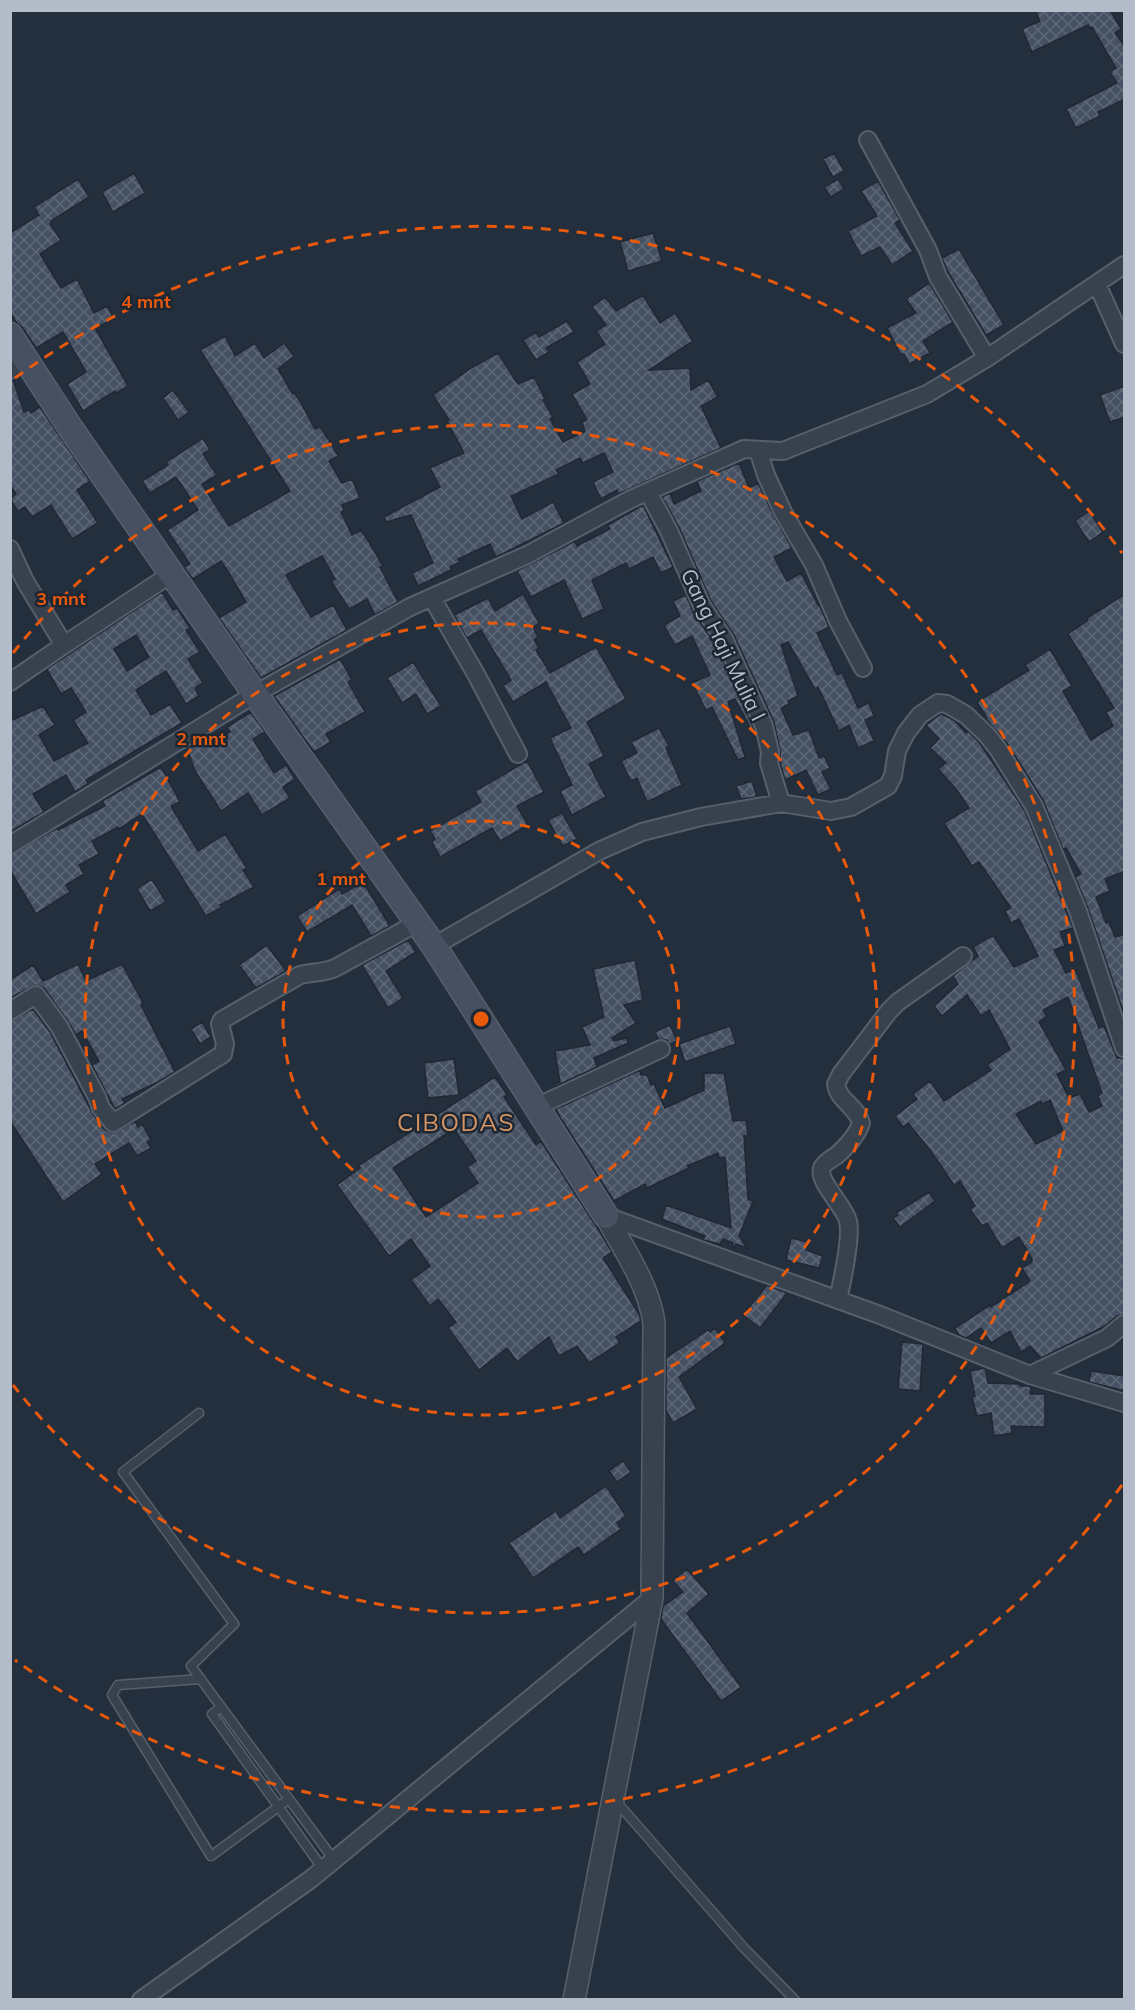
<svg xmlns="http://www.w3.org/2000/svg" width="1135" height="2010" font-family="Mulish,sans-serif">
<defs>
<pattern id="building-cross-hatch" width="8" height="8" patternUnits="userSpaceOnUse" patternTransform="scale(1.5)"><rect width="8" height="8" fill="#455162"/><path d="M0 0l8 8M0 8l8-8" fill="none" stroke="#5d6877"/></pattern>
</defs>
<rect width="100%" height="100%" fill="#242f3e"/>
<path fill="url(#building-cross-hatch)" stroke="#1f2835" stroke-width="1.5" fill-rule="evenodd" d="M1035,10H1110L1121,29L1115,33L1125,47V99L1098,112L1100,116L1076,128L1066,109L1117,83L1110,72L1116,68L1092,27L1090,28L1088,25L1032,52L1022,29L1040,21Z
M834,153L844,171L833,177L823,159Z
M134,173L145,193L113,212L102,192Z
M78,179L89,197L51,221L52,222L50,224L61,240L40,254L61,288L77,279L94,313L107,306L114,319L95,328L128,386L117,393L115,391L83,411L67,384L86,372L63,332L36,348L22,327L16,322L10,312V233L39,215L34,207Z
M838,179L844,189L831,197L824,187Z
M878,181L900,220L895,223L913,251L892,265L880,247L861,256L848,231L877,216L861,191Z
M653,233L662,261L628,271L620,242Z
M959,249L1004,325L986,335L948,272L942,258Z
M928,284H930L953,322L923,341L930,353L909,364L904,354L901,355L887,328L916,313L906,299Z
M643,295L660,323L675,313L693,341L649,370L690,368L691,390L708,380L718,397L701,406L721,448L618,494L617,490L601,499L593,482L613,472L604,453L583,463L580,458L556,470L559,474L511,496L522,519L553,502L564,523L496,557L490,544L458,559L460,562L450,567L451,570L418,586L412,573L433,563L411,515L386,522L384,517L440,487L430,468L464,453L447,421L449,420L433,395L471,368L498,353L518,384L534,377L545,399L543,400L553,417L550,419L563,442L585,431L582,422L587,420L572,394L590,384L577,362L605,344L596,331L606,325L592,307L605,297L616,311Z
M567,321L574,332L546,348L549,352L536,360L523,340L536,332L539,337Z
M225,336L235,356L255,343L264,358L284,343L294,356L278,369L292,393L294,392L301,403L315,429L320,427L329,440L338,456L329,461L342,483L352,479L360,498L342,505L344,510L341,512L352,535L361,530L369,542L383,566L380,567L398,602L375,615L367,599L349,609L331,581L335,579L322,556L286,575L311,617L333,605L347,630L261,678L219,618L246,602L229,573L221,561L193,579L184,567L190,564L167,530L198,510L176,477L150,493L142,481L168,465L166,462L203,438L210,450L203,454L217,475L202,484L229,526L290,491L200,350Z
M10,380H13L24,412L29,410L31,413L40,407L90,481L77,490L98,523L72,539L51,505L32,517L25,507L18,511L10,499L16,494L10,485Z
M1125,386V417L1110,422L1100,395Z
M173,390L189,412L178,420L163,398Z
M739,463L749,488L758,483L774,516L792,548L774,557L787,581L801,573L818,605L819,604L829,627L817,633L837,675L842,673L858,708L869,703L874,716L865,720L874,741L858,748L849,725L839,731L818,687L815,689L788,642L781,645L798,696L788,701L789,704L781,708L793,735L809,730L819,758L824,756L830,768L822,772L831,789L818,795L806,770L785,780L780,762V750L774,722L734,635L711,601L679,527L662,497L670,493L674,504L701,491L697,481Z
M643,505L673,567L661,573L653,557L629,569L626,563L592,580L604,609L582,619L564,580L531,597L517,571L575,541L577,546L610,529L608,525Z
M1089,511L1103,532L1089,542L1075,521Z
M162,592L173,610L177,608L190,628L186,630L200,652L188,659L203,683L195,688L199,696L186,704L166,671L136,690L151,715L170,704L182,723L86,780L88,784L75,792L66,775L33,794L44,812L10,832V721L43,706L55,725L39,735L54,761L88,743L73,720L86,712L71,688L61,694L47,669ZM136,635L149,657L127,671L114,649Z
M523,594L539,623L533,627L538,637L534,640L539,648L536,650L550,673L596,647L626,699L587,722L604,756L589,764L606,797L572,815L560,791L572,785L550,738L571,728L546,682L513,702L503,686L511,680L481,630L467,638L454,615L488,598L495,611Z
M1125,594V871L1105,879L1110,891L1096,897L1106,923L1109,922L1115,937L1125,934V1017L1088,908L1075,877L1081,874L1066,848L1063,849L1043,800L1007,743L986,719L987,718L977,702L1029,670L1025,665L1050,649L1072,686L1063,691L1091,740L1113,726L1106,712L1114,708L1068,634L1088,620L1087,618Z
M686,595L693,612L715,644L754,729L756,738L735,699L728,702L745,757L738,760L712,707L706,710L692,683L710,675L692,636L675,645L664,625L680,616L673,601Z
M340,659L352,680L348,682L365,712L326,734L331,742L314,752L274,696Z
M413,662L441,706L427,714L416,694L402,703L387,678Z
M251,712L265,732L253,739L274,773L286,765L295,779L283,787L290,798L262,815L248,793L221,811L195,771L187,748L230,732L227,727Z
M941,714L954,720L966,733L968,731L979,742L1025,811L1073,928L1060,932L1065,946L1054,950L1066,973L1075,969L1099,1028L1104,1026L1117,1058H1123L1125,1064V1314L1117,1316L1105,1326L1041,1358L1030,1346L1021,1352L1010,1331L991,1343L981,1328L966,1338L959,1335L955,1328L990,1305L991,1307L1030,1281L1022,1268L1032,1262V1259L1019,1237L1002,1248L987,1223L982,1226L970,1209L975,1206L960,1181L954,1185L930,1150L908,1123L903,1127L895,1116L917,1099L913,1094L930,1081L944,1101L991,1070L987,1065L1010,1049L989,1010L981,1016L967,995L942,1016L934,1006L958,984L953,976L978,956L973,947L993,935L1014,967L1038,956L1019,919L1011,923L1005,911L1011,908L979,862L972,866L944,823L969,808L957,790L938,769L946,763L930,748L939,739L926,725ZM1068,997L1102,1093L1098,1096L1102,1106L1089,1112L1080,1094L1069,1098L1057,1074L1066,1070L1039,1022L1047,1016L1043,1010ZM1050,1100L1063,1131L1036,1144L1016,1114L1041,1101L1042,1104Z
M659,728L669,746L666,748L682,785L647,802L637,778L631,781L621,761L637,753L631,742Z
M527,761L544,792L517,806L528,825L500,841L492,828L440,857L432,842L435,839L430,831L481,802L475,791Z
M161,767L180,802L171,806L198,851L225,834L247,868L243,870L254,887L220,905L222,907L206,916L142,814L119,829L118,827L92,841L99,854L79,865L84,874L66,885L70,892L36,914L10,870V855L57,828L58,830L105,806L102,801Z
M752,781L757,797L741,799L736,786Z
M562,813L577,839L563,846L548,820Z
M152,879L166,902L150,911L137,889Z
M363,882L390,926L371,936L352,905L307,932L297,916L339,889L342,894Z
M408,940L416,952L386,971L403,998L388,1008L362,965Z
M267,945L286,971L256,988L239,965Z
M635,960L643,1000L624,1005L636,1023L612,1038L614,1041L626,1038L628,1043L594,1058L597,1067L556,1086L555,1084L560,1082L555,1051L590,1045L582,1027L604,1017L593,969Z
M78,964L86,981L122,964L143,1003L141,1005L175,1072L158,1082L122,1099L125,1103L115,1109L92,1065L99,1061L82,1031L76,1035L67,1020L44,988L35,985L10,998V980L33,965L43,981Z
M33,1009L50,1032L93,1114L105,1130L114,1133L135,1121L138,1127L142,1124L151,1140L147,1142L151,1148L137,1156L129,1143L95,1164L102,1174L63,1202L10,1121V1021Z
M202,1022L211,1037L200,1044L191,1029Z
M670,1025L677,1041L670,1044L667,1040L658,1039L655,1032Z
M730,1026L736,1044L685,1062L679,1044Z
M454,1059L459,1095L428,1098L424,1063Z
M640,1070L641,1075H647L651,1085L654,1084L665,1108L704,1090V1073H724L733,1121L746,1120L748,1136H744L748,1199L753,1201L739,1236L747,1248L736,1244L733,1250V1243L723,1239L720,1244L703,1240L705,1236L662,1219L666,1205L731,1228L725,1157L719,1158L718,1153L687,1166L689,1168L647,1188L645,1184L614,1201L560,1117L556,1109Z
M495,1077L507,1095L504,1097L536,1145L541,1141L598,1229L612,1252L603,1258L639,1314L641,1321L616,1337L620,1343L589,1363L577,1346L559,1356L549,1337L517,1362L507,1348L479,1370L448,1328L456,1322L438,1299L430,1306L411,1280L430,1266L411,1239L389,1256L337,1185L360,1168L359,1165ZM454,1129L476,1161L467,1167L478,1183L426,1217L393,1168Z
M929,1192L935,1201L900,1227L893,1218L898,1215L896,1213Z
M791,1238L808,1242L806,1250L823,1256L819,1268L786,1260Z
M767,1285L787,1293L760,1328L743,1315Z
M715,1328L725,1343L679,1377L697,1409L673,1423L666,1410V1358L708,1330L710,1332Z
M902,1342L923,1344L920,1391L898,1389Z
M985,1368L988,1383L1020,1384V1386H1031L1030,1394H1045V1427L1011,1426L1012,1433L994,1436L991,1413L977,1416L972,1397L975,1396L970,1371Z
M1091,1371L1125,1376V1391L1089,1382Z
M623,1461L631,1472L617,1482L609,1471Z
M606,1486L626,1516L617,1523L621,1529L584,1555L578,1547L533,1578L509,1543L556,1511L560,1518Z
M687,1569L709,1594L687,1613L741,1687L721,1701L661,1619L663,1606L683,1592L673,1581Z"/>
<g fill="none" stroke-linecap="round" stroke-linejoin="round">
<defs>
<path id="service" d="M199,1413L123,1472L234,1624L191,1666L334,1860
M201,1679L118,1685L112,1695L211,1856L289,1799
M221,1707L212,1714L323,1869
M615,1800L744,1948L795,2000"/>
<path id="minor" d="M868,140L928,250L938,277L987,358
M1097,284L1124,344
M10,370L26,360
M758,450L766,475L783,512L814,565L838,621L863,668
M648,492L669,531L702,606L724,639L764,726L770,752L769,763L781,803
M10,549L25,581L64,645L171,574
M432,598L477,676L518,754
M10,682L64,645
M10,845L255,694L410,607L527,555L631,499L744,449L783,451L927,394L987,358L1124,265
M434,946L599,851L642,832L701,817L781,803L831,811L851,807L888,786L893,776L897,751L906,733L920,715L938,703L947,704L966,715L987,735L998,749L1034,806L1078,911L1124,1048
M10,1011L36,995L59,1026L97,1097L101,1108L113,1123L223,1054L225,1044L220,1024L222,1020L300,975C313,972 323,973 335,968L417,923
M536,1107L661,1049
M606,1216L880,1315L1030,1375L1124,1403
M838,1300C842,1282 852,1237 848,1221C845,1207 817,1181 822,1168C824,1163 831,1159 836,1156C846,1147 857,1136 861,1123C857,1106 838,1101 836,1084L841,1074L889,1011L898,1002L963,956
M1030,1375L1107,1338L1124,1324
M141,2000L311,1879L652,1598"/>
<path id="tertiary" d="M574,2000L652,1598L654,1323C649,1285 624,1250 606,1216"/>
<path id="secondary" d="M10,335L71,429L255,694L434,946L606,1216"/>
</defs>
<use href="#service" stroke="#565f6c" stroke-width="11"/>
<use href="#minor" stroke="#565f6c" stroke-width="20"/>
<use href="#tertiary" stroke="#565f6c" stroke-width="24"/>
<use href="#secondary" stroke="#565f6c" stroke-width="27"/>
<use href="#service" stroke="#38414e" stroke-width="8"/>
<use href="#minor" stroke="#38414e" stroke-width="16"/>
<use href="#tertiary" stroke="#38414e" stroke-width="21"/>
<use href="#secondary" stroke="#465061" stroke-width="24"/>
</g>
<g fill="none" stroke="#e8590c" stroke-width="3" stroke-dasharray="10 8">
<circle cx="481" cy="1019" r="198"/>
<circle cx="481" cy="1019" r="396"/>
<path d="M13 653A594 594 0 1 1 13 1385"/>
<path d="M1122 1485A792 792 0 0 1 15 1660M15 378A792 792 0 0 1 1122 553"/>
</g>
<g text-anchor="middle" stroke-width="5" stroke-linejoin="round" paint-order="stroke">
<g font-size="21" fill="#b4bcc9" stroke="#1d2633">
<text transform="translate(723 645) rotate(64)" y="7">Gang Haji Mulia I</text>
</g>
<g font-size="24" letter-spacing="1.5" fill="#d59563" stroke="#1d2633">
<text x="456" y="1131">CIBODAS</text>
</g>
</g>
<circle cx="481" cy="1019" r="9" fill="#e8590c" stroke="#1d2633" stroke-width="3"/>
<g font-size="18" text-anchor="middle" font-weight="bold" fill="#e8590c" stroke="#1d2633" stroke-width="5" stroke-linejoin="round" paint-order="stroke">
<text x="146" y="308">4 mnt</text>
<text x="61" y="605">3 mnt</text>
<text x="201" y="745">2 mnt</text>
<text x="341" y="885">1 mnt</text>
</g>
<rect width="1135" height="2010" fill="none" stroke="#b4bcc9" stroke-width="24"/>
</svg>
